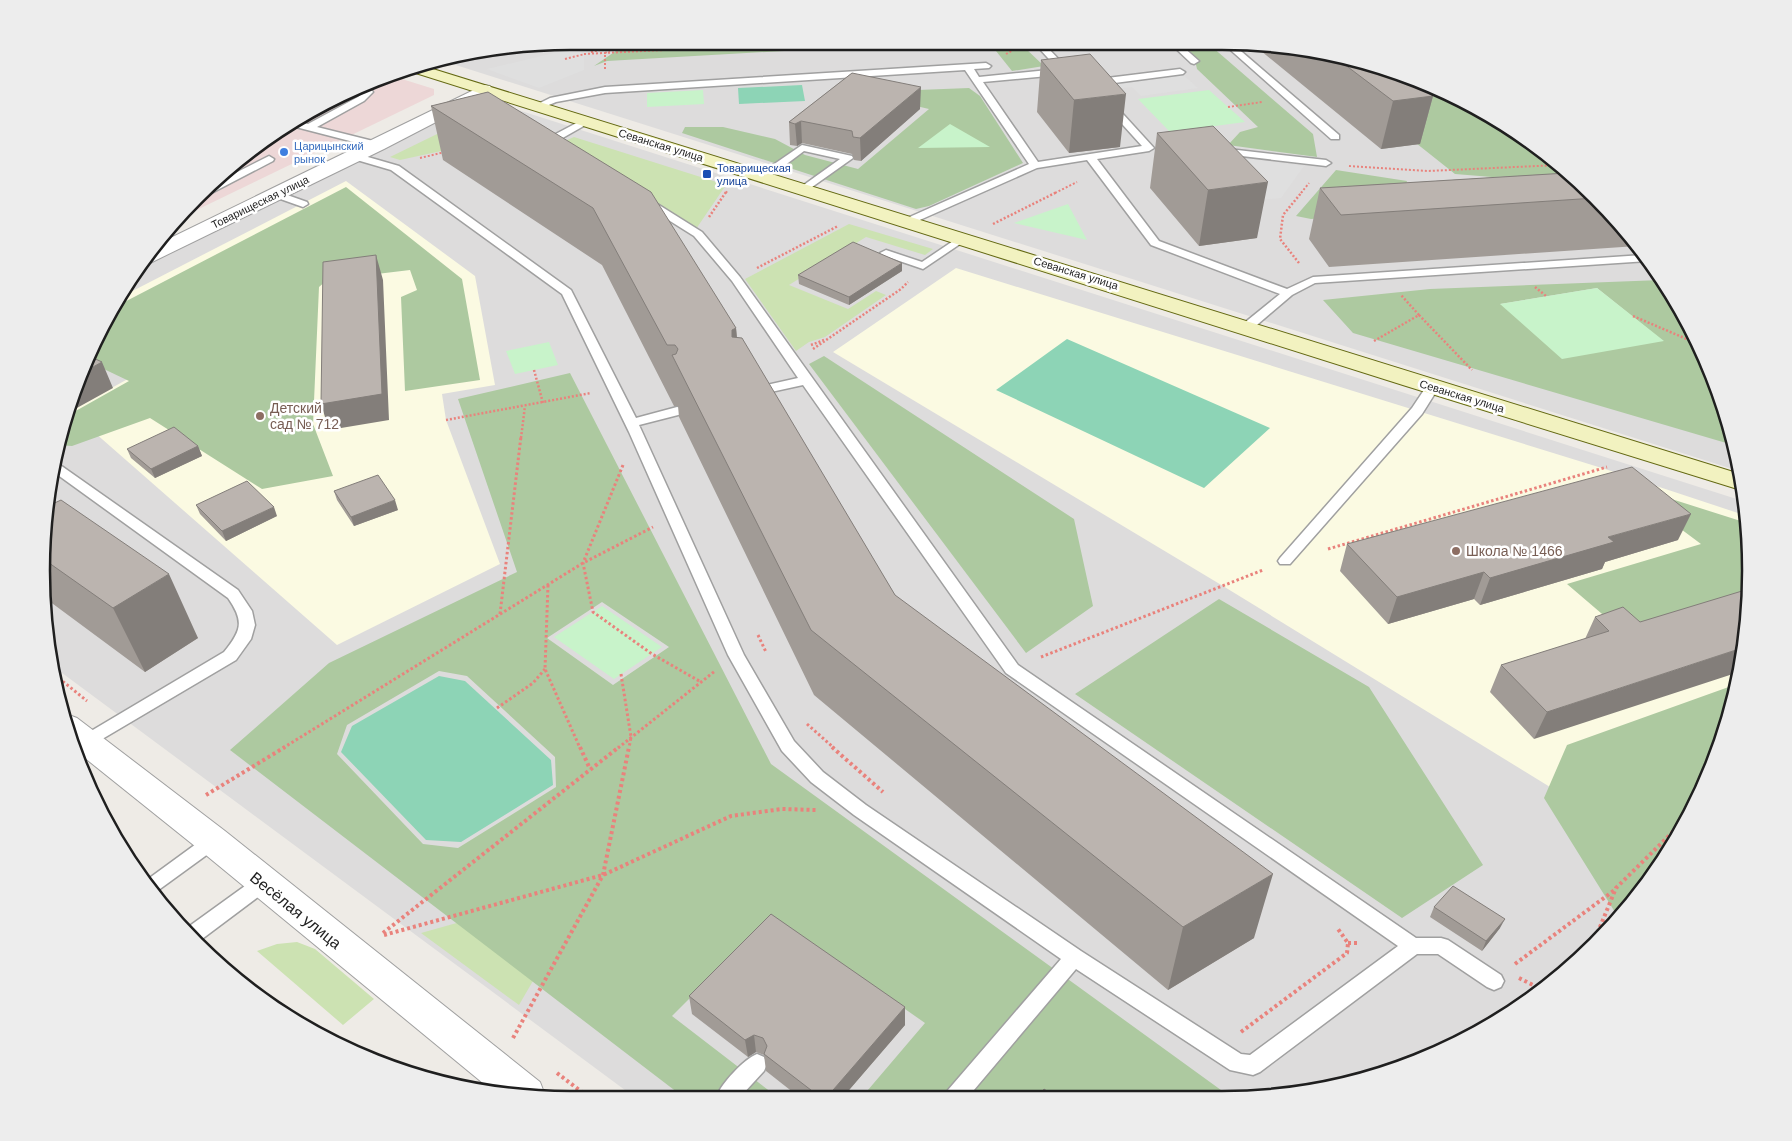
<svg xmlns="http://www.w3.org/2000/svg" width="1792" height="1141" font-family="Arial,sans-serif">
<rect width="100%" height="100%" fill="#eeebe6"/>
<path fill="#dddcdc" d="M501,46H1290L1424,82L1544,151L1620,222L1680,306L1723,401L1739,471L440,60Z
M499,104L1746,502L1750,605L1733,708L1696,805L1641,893L1570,969L1486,1029L1359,1082L1256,1099L633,1096L54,667L41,570L51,468L69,400L112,306L139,266L463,107Z"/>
<path fill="#edd7d7" d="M389,75L434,89V95L174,221L196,196L276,131Z"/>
<path fill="#fbfae2" d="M346,181L475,276L495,385L442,394L446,420L500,564L337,645L70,411L135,375L90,354L117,299Z
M956,268L1605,469L1747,516L1750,605L1733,708L1550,787L1223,586L833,352Z"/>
<path fill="#cce2b2" d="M474,116L542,129L400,160L390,157Z
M574,137L726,185L696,229L558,144Z
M849,224L933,249L925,255L866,237L789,285L848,309L876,291L886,295L825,337L809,342L796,351L745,279Z
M588,886L519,1005L421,933Z
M297,942L315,949L374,999L343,1025L257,951L277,944Z"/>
<path fill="#adc9a0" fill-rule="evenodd" d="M623,46H872L607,61L594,66Z
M992,46H1023L1044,66L1012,71Z
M1182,46H1211L1313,134L1317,157L1228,145L1240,132L1258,127L1197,69L1194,56Z
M1295,47L1424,82L1544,151L1567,173L1540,176L1492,177L1455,174Z
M969,88L980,96L1023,163L929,206L916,209L682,133L685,127H723L775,139L805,155L858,169L929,109L869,95L867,92Z
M1336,170L1407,181L1397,213L1311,219L1296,216Z
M346,187L462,279L480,380L405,391L401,297L417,290L410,270L327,280L319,287L313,424L333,476L262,489L150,418L72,446L57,445L65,417L129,381L87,361L111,309Z
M1661,280L1680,306L1723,401L1733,445L1353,333L1323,300L1430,289ZM1597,288L1663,341L1500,304Z
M824,356L1074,519L1093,606L1026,653L809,364Z
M570,373L771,764L1232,1098H1048L1038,1092L1034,1098L862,1097L925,1023L772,916L672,1016L776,1096H682L230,750L329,663L517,572L458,399ZM602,602L669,647L613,685L547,638ZM439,671L467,676L555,757L556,787L458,848L423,844L337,754L347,725Z
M1662,496L1747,523L1750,605L1747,618L1622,631L1567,584L1701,544L1650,506Z
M1219,599L1369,687L1483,865L1402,918L1075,694Z
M1737,684L1733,708L1696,805L1641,893L1618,917L1544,798L1567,745Z"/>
<path fill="#c8f3ca" d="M703,90L704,104L647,107V93Z
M1209,90L1245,122L1170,132L1138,99Z
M950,124L990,147L918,148Z
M1068,204L1087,240L1014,223Z
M1597,288L1664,341L1562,359L1500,304Z
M549,342L558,365L515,374L506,351Z
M602,606L662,647L614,679L554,637Z"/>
<path fill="#8dd4b6" d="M802,85L805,101L739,104L738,88Z
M1067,339L1270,428L1204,488L996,390Z
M439,676L465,681L551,760L553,785L461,842L426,840L341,752L352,726Z"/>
<path fill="#dfdfdf" d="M574,48L584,54V70L539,88L487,69Z
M1180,72L1198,88L1141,96L1132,87L1115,89L1107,81Z
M1220,155L1304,166L1281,198L1258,200Z"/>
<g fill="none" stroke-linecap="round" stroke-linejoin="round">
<defs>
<path id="lane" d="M1037,46H1046L1069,70V74L983,82L1038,162L1142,146L1104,104L1109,101L1112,102L1154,148L1149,151L1097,159L1159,241L1287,289L1313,277L1643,255L1648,261L1315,283L1292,295L1251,330H1243L1241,327L1243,324L1280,294L1151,245L1087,160L1037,168L913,223H905L904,221L905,219L1029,164L965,70L605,93L556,102L537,110L532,107L550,98L605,87L986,63L991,66L989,68L974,69L979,77L1058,69Z
M1173,46H1182L1199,61L1194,64L1191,63Z
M1226,46H1235L1339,135V139H1331Z
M428,63L427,66L414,71L411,70L409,68Z
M1180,69L1185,72L1183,74L1107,84L1095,83L1090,80L1095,77L1107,78Z
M368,85L373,92L364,101L317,127L381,143V147L377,148L288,125L295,121L308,124L358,97L363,92L361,89Z
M586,118L589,119V123L559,140L567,149L566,151C559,153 552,148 548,143L550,137Z
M802,145L852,156L853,158L805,192L801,191L800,189L801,187L840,159L804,151L768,178H760L759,176L760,174Z
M1220,148L1326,160L1331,163L1326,166L1216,153V149Z
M354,153L399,166L571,290L636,418L677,407L682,408L684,411L682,414L639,425L744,655L794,741L823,772L866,805L1081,951L1241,1054L1250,1055L1398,946L1006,673L803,385L753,396L748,395L747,392L748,389L798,378L732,281L694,236L643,204L642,202L643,200H651L702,232L740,277L1018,665L1416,938H1441L1448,940L1501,975L1504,981L1501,987L1494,990L1487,987L1438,954H1417L1260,1072L1253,1075L1230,1070L1076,969L968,1097H945L948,1090L1061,959L854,815L811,782L782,751L728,655L629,432L562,294L391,170L350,158V154Z
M269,156L274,159L273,161L200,199L193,200L208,187Z
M276,191L307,202L308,204L303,207L272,196L271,194Z
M962,235L968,238L966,240L923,269L882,255L880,253L886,250L922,262Z
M1433,383L1439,387L1422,414L1290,564H1280L1278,561L1280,558L1412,408L1428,384Z
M53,460L238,590L252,611L255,625L251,639L236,660L87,748L81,747L78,742L81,737L224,652C242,630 244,621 228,598L51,470Z
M213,834L219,836L222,841L219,846L153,894L144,882L207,836Z
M263,875L270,878L272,883L270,888L198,942L184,930L256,878Z
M757,1054L764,1057L767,1064L764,1071L741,1096H717C721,1084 744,1059 757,1054Z"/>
<path id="street" d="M484,85L490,86L493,90L490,94L384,149L150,263L140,264L152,247Z
M66,714L77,718L225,831L540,1082L545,1095H502L495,1093L201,851L75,750L62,716Z"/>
<path id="secondary" d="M420,65L1740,474L1744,491L1406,386L403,69Z"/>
</defs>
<use href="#lane" stroke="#a0a0a0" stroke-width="3"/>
<use href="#street" stroke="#a0a0a0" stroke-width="2"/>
<use href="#secondary" stroke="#646912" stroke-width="2"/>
<path stroke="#e9827c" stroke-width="2" stroke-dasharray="2 2" stroke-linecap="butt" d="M591,52L617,46
M584,54L745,46
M1006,54L1020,46
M565,59L585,54
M605,69V53L614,48
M1228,107L1262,102
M420,158L445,152
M1349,166L1428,171L1559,165
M726,193L727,191
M1055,193L1077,182
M1301,193L1309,183"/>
<path stroke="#e9827c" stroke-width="2.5" stroke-dasharray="2 2" stroke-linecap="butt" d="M709,217L726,192
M993,224L1057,192
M1299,263L1280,239L1283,215L1302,192
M757,268L838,226
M1535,287L1546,296
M1419,315L1472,370
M1633,316L1696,343
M1374,341L1419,315L1401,295
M811,345L824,340
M813,349L901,289L908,282
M534,370L543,403
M446,420L591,393
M521,438L525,406"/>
<path stroke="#e9827c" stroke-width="3" stroke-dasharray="2.5 2.5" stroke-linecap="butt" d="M623,465L583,563L593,612L652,654L701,682
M1328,549L1607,467
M548,585L545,669L580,748
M500,614L521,436
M758,635L766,652
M1041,657L1263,570
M621,674L631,737L629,748
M55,675L87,701
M497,708L533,683L545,669
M807,724L834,748
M283,748L583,563L653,527
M618,748L715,671"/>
<path stroke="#e9827c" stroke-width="4" stroke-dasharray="3 3" stroke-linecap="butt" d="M580,747L590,769
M832,747L883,792
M206,795L285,747
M383,933L619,747
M384,935L603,875L731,816L782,809L816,810
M1348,943H1360
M1593,944L1616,888L1689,816
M1515,964L1616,889
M1519,978L1541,989
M1241,1032L1347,953L1348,943L1338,929
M513,1038L603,875L629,747
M557,1073L587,1096"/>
<use href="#lane" fill="#fff" fill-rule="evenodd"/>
<use href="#street" fill="#fff" fill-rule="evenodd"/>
<use href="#secondary" fill="#f2f2c0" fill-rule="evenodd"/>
</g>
<path fill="#a19b96" d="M1255,46H1290L1407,77L1433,96L1420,144L1381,149Z
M1041,60L1120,147L1069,153L1037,112Z
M852,73L920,109L861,161L854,160L852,154L802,143L797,146L790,145L789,122Z
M488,92L736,328L737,337L895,595L1254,938L1168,990L814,695L679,417L678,406H674L602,265L443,160L431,106Z
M1157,133L1257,238L1199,246L1150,188Z
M1567,173L1620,222L1637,246L1329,267L1309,239L1320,188Z
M902,271L849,305L799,284L798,275Z
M198,446L202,456L155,478L131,458L127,449Z
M334,491L398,510L354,526L337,500Z
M196,505L277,516L226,541L200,514Z
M48,506L198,638L145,672L45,598L41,570Z
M1678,540L1605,562L1602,569L1480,605L1474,599L1388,624L1340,571L1347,544Z
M1595,617L1640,622L1534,739L1490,692L1501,665L1585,639Z
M1434,907L1500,928L1482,951L1430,917Z
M689,996L905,1007V1025L843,1097H799L766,1071L764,1055L756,1052L748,1057L692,1014Z"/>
<path fill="#837e7a" d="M921,87L920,109L861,161L860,138Z
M1126,94L1120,147L1069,153L1074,100Z
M1433,96L1420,144L1381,149L1393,101Z
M339,100L301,120L300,119Z
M801,121L802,143L797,146L795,124Z
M288,125L289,127L266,139L276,131Z
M262,142L263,145L250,152Z
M1268,182L1257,238L1199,246L1208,190Z
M376,255L383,280L389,420L329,430L321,404Z
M902,263V271L849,305V297Z
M736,328L741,389L732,337V330Z
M102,362L113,388L66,414L69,400L82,373Z
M198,446L202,456L155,478L151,469Z
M395,500L398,510L354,526L351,517Z
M274,507L277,516L226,541L222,531Z
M1691,514L1678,540L1605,562L1602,569L1480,605L1490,578L1608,537Z
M1484,572L1474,599L1388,624L1397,597Z
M169,574L198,638L145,672L113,608Z
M1742,648L1739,672L1534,739L1547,712Z
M1273,874L1254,938L1168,990L1183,927Z
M1505,919L1500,928L1482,951L1486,941Z
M905,1007V1025L843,1097H827Z
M754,1035L756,1052L748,1057L745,1040Z"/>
<path fill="#bbb4af" stroke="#837e7a" d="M1090,54L1126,94L1074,100L1041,60Z
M1336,58L1407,77L1433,96L1393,101Z
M852,73L921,87L860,138L853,137L852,131L801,121L795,124L789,122Z
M488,92L651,192L736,328L732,330V337L742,338L895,595L1273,874L1183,927L811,630L672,355L676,354L678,349L675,345H667L593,208L431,106Z
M1213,126L1268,182L1208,190L1157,133Z
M1567,173L1595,198L1341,215L1320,188Z
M853,242L902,263L849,297L798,275Z
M376,255L382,394L321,404L323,262Z
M89,356L102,362L82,373Z
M174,427L198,446L151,469L127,449Z
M1632,467L1691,514L1608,537L1614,542L1545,562L1490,578L1484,572L1397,597L1347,544Z
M378,475L395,500L351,517L334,491Z
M247,481L274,507L222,531L196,505Z
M61,500L169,574L113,608L42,558L48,506Z
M1742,591L1749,597L1750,605L1742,648L1547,712L1501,665L1609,631L1595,617L1623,607L1640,622Z
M1453,886L1505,919L1486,941L1434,907Z
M771,914L905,1007L827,1097H820L764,1054L767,1046L763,1038L754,1035L745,1040L689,996Z
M1044,1089L1057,1098H1038Z"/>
<circle fill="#3f7fe0" stroke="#fff" stroke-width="2" cx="284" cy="152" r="5"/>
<rect fill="#1a4fb4" stroke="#fff" stroke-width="2" x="702" y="169" width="10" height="10" rx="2.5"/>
<g fill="#8d6e63" stroke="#fff" stroke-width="2">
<circle cx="260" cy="416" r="5"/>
<circle cx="1456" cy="551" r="5"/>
</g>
<g text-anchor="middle" stroke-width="5" stroke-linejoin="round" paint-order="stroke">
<g font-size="11" fill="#1f1f1f" stroke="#fff">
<text transform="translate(661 145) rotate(17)" y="4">Севанская улица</text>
<text transform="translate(260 202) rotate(-26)" y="4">Товарищеская улица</text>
<text transform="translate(1076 273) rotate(17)" y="4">Севанская улица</text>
<text transform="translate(1462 396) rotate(17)" y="4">Севанская улица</text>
</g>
<g font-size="11" fill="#366cbe" stroke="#fff" text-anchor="start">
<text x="294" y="150">Царицынский<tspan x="294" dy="13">рынок</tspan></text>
</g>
<g font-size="11" fill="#164399" stroke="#fff" text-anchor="start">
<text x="717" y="172">Товарищеская<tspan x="717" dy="13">улица</tspan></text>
</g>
<g font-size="14" fill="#785e54" stroke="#fff" text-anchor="start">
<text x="270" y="413">Детский<tspan x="270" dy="16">сад № 712</tspan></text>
<text x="1466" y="556">Школа № 1466</text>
</g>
<g font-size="16" fill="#1f1f1f" stroke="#fff">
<text transform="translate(296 910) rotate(39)" y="6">Весёлая улица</text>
</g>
</g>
<path d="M0 0H1792V1141H0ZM570 50H1222A520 520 0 0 1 1742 570V571A520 520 0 0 1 1222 1091H570A520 520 0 0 1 50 571V570A520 520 0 0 1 570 50Z" fill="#ededed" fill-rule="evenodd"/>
<path fill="none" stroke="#1f1f1f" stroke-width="2.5" d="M570 50H1222A520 520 0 0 1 1742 570V571A520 520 0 0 1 1222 1091H570A520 520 0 0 1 50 571V570A520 520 0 0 1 570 50Z"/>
</svg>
